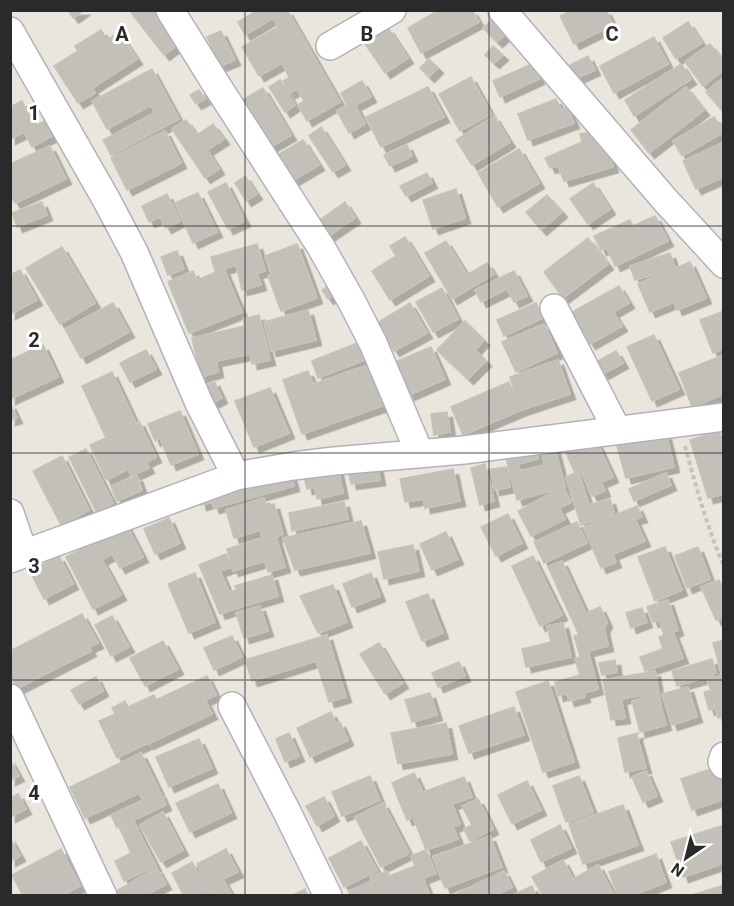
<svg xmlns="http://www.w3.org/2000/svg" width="734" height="906" font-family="Roboto,sans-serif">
<defs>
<filter id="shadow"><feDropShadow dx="5.5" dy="5.5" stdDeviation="0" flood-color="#0004"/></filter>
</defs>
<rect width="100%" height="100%" fill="#eae6de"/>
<path fill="#c3c0b9" stroke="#c6c2b7" stroke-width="1.5" filter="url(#shadow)" d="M68,10H84L73,18Z
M129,10H161L184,40L164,55Z
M258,10H287L317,62L289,77L282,63L259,76L242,47L278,27L273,18L245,35L238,22Z
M439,10H472L479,22L421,53L408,28Z
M572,10H606L613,25L574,44L560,16Z
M496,16L510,30L497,42L483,28Z
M688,22L702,43L676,59L663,38Z
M388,28L408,58L385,73L365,44Z
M101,30L107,40L119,32L137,59L92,88L95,93L78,103L54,66L78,51L75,46Z
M221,31L235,60L220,66L207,37Z
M654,37L668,64L614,93L600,66Z
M710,44L724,62V70L703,86L685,62Z
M493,46L503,55L494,63L485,55Z
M588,56L595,70L577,78L570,65Z
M429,59L438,68L429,77L420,68Z
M317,62L340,102L307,121L298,105L304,101L297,89L290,93L283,81Z
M532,64L539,79L500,97L493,81Z
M681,64L691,79L634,116L625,100Z
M152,69L179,119L111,155L103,140L155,113L151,105L107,129L92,101Z
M471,77L491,114L460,131L439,94Z
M724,77V113L706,92Z
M280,80L295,105L285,112L269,87Z
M362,81L371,97L355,105L365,124L349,133L337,111L347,105L341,93Z
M428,87L444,117L381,147L366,117Z
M686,87L704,110L649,153L631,130Z
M263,88L291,135L265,150L237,103Z
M199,90L205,99L196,104L190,95Z
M556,99L561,110L567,107L574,123L528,140L518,114Z
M22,101L35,126L46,120L54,135L32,147L24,132L10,139V107Z
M494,116L510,142L472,165L456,140Z
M714,117L724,132L682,156L673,141Z
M186,120L197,135L213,124L224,139L207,150L219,169L205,178L172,129Z
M321,127L345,165L333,172L309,136Z
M601,130L613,167L564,181L558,166L550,168L545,158L582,142L580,134Z
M165,131L181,163L127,190L111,158Z
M303,140L319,165L290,182L274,157Z
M722,143L724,147V177L696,189L683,161Z
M407,145L412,156L390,166L384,155Z
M50,146L66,179L15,203L10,194V164Z
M519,149L539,183L498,207L478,173Z
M427,173L432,183L406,196L400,186Z
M245,176L257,194L246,201L235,183Z
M226,183L245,221L228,229L208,192Z
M593,183L610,209L588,224L570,199Z
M456,189L465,218L433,229L423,200Z
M198,193L217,232L193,243L175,203Z
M167,194L180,221L166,228L160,217L149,222L142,206Z
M547,195L562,212L541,230L526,212Z
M42,202L47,215L17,227L12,213Z
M345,202L355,218L327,237L317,222Z
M655,216L668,241L615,266L607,248L601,250L594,236L630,220L633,226Z
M405,237L429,276L390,300L372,271L396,256L390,246Z
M588,238L608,264L563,298L544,272Z
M446,241L467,275L487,263L494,274L452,299L425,253Z
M257,244L265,271L257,273L261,285L242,290L236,265L215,271L211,257Z
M297,244L317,298L281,311L268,276L272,275L265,256Z
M62,247L95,303L60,324L26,268Z
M177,251L184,269L168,275L161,257Z
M670,253L675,268L635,280L630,266Z
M690,262L706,298L677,310L674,302L650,312L638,284Z
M224,269L242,312L189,333L168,282L193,271L197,280Z
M20,270L37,300L10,314V275Z
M514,271L527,296L514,302L507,289L481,302L475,290Z
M331,284L336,294L328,299L322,290Z
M619,286L629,303L613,312L622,326L590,344L572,312Z
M442,288L458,319L433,332L416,302Z
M113,303L129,332L81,358L65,329Z
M410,303L427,333L394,351L377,323Z
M536,303L543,318L504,336L497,320Z
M308,310L316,340L271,351L264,322Z
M724,311V348L713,353L700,320Z
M259,315L270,360L252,364L250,354L216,361L218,372L201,377L192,338L245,326L243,319Z
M465,321L484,340L475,350L486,361L468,379L437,350Z
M544,324L557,353L516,372L502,342Z
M654,335L679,389L652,401L627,347Z
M365,340L372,357L318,378L312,361Z
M43,345L58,377L10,399V360Z
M431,347L445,379L409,395L395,362Z
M146,350L156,369L130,382L120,363Z
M616,351L623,363L603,374L596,362Z
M723,355L724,394L692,407L679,373Z
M558,360L570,394L521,410L510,377Z
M371,364L385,405L302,434L283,380L308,371L313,384Z
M112,372L136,423L139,421L156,457L146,462L149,468L131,476L128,469L106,480L90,445L106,438L82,386Z
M214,381L222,398L210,404L201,388Z
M509,382L521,410L463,435L451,407Z
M270,388L289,433L254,447L235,401Z
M10,403L17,418L10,420Z
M180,411L198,454L171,465L160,438L155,441L148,424Z
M447,412L450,432L434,435L431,414Z
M719,431L724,446V494L708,498L690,440Z
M666,434L674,467L626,478L617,446Z
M596,440L613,477L601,482L605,491L592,496L581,471L575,473L566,453Z
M553,441L565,487L517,500L505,454L535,446L538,459L518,464L520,471L545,465L539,444Z
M86,449L113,503L96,511L69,457Z
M62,456L89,510L61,525L33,471Z
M377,463L380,480L351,484L348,468Z
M485,464L494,501L480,505L471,468Z
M337,465L343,493L317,499L315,487L307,489L303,472Z
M507,467L510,487L494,490L491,469Z
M453,469L460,501L425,508L424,499L405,502L400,479Z
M290,471L294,486L214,508L212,502L201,505L199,496Z
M575,473H579L589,505L610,499L614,514L581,525L566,477Z
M666,473L671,485L634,501L629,489Z
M137,476L142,490L117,501L111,486Z
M563,487L571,502L559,508L565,519L531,536L518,511Z
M264,498L266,506L274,504L283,534L276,537L285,567L268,572L265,561L233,571L227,549L263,538L260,530L234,538L226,510Z
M344,502L348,519L292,531L289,513Z
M637,506L642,517L635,519L645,541L613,554L616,562L601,568L584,528Z
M508,514L522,543L496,556L481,527Z
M169,518L180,543L155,554L144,529Z
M361,521L370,553L295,570L283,538Z
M577,522L587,543L544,563L534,542Z
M126,524L143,557L120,568L112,554L103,559L93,541Z
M446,532L458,559L432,570L420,544Z
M93,543L121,595L93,609L66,557Z
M413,545L419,571L384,579L378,552Z
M665,547L682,590L655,601L638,557Z
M698,547L710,579L687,588L675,556Z
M226,554L231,567L220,571L229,592L234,609L220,614L199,565Z
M59,556L73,584L44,599L30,571Z
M533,556L562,615L540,626L512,566Z
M562,561L586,613L600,607L607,622L604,628L579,635L548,567Z
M195,573L215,622L189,633L168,584Z
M371,573L380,596L352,607L343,584Z
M272,575L278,596L235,609L229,592L237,590L235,586Z
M719,580L724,591V617L716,620L701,587Z
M333,585L347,622L318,633L300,596Z
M428,594L443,633L422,641L406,602Z
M668,600L678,630L673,632L683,658L645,671L640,657L663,649L659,637L664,635L659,620L653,622L647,607Z
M260,606L268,631L244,638L236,613Z
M642,608L647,622L631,628L626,613Z
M82,614L98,643L89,647L91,651L18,688L10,675V651Z
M112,616L129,647L111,656L95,625Z
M563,623L571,657L526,667L522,649L551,642L547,626Z
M604,628L608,646L588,651L598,689L584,693L585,697L569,701L567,693L558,696L555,682L580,675L575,659L580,657L574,636Z
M327,635L346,697L329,702L316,661L252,681L245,660Z
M232,636L242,657L214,670L204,648Z
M724,640V716L718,718L715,708L709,710L704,692L711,690L706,677L677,686L672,671L712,659L716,673L712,674L713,678L722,675L713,643Z
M163,641L178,669L145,686L130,658Z
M379,643L403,683L385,694L360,654Z
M615,660L617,672L602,675L599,663Z
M459,662L465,676L438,687L432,673Z
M655,671L661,706L644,708L641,695L621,699L625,718L611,720L603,680Z
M207,676L216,695L205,700L212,714L148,744L130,706L154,695L156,700Z
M96,677L103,691L79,704L71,690Z
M548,681L574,762L543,772L516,692Z
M688,687L697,717L672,725L662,694Z
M430,693L437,715L412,722L405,700Z
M641,699L644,710L661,706L666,725L640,732L632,701Z
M125,701L146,744L117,758L99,721L115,714L112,708Z
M514,707L524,735L469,753L459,726Z
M331,712L336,724L340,722L348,740L310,757L297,728Z
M446,723L452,754L398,764L391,733Z
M289,733L299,756L285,762L276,739Z
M638,733L637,736L646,768L625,772L618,738Z
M199,739L212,768L169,787L156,757Z
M141,753L159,790L142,798L139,793L85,818L70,787Z
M10,760L19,776L10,780Z
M716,767L724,787V799L692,810L681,779Z
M646,771L657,796L643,802L632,777Z
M414,773L422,790L399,801L392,783Z
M370,776L380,800L342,816L332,792Z
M579,776L593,812L566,822L553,786Z
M464,777L472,797L452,804L460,824L453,827L458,839L426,850L413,817L407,820L399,801Z
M527,781L541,810L512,824L498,795Z
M218,784L231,813L190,832L176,803Z
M160,792L166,805L117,828L111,815Z
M18,794L26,809L10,817V798Z
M324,797L334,816L317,826L306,806Z
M478,799L493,829L470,841L464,829L472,825L462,806Z
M383,803L409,853L381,867L355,817Z
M623,805L638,845L583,864L569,824Z
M163,812L183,850L161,862L140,825Z
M134,822L156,866L124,881L115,861L131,853L120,829Z
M560,825L571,848L541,862L531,840Z
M721,826L724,834V863L683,877L671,842Z
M490,836L502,867L445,888L433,857Z
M10,838L20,856L10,861Z
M361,841L377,871L344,887L329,858Z
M61,849L80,886L61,896H23L12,875Z
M226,849L238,872L223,879L232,896H213L197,864Z
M426,850L436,873L423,878L429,894L425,896H351L349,891L372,881L370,877L387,871L389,876L415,866L411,856Z
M656,854L666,882L632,896H618L609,872Z
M563,860L573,879L598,865L614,895L543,896L532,877Z
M192,862L210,895L208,896H184L172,873Z
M157,868L166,884L144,896H118L116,891Z
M504,871L512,887L494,896H452Z
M724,885V896H689Z
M532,886L536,896H511Z
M305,889L308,896H291Z"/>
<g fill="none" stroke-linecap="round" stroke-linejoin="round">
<defs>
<path id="street" d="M170,10L216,84L321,247L352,302L373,343L420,454
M502,10L666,201L724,264
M10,31L106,199L134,252L199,403L236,476
M330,46L392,10
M554,308L617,430
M10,513L24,554
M10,559L236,476L293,466L334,461L464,450L724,417
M10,698L103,896
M232,706L287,812L328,896
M724,756L722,762L724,765"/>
</defs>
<use href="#street" stroke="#b1b2bc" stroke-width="30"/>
<path stroke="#c3c3c3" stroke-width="4" stroke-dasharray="4.5 3" stroke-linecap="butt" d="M685,446C696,487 707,527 724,566"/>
<use href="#street" stroke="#fff" stroke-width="27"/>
</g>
<path fill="none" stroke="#2a2a2a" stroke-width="1.5" stroke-opacity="0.55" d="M245,10V896M489,10V896M10,226H724M10,453H724M10,680H724"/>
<g font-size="20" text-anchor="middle" font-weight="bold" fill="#2a2a2a" stroke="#fff" stroke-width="6" stroke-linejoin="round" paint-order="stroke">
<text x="122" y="41">A</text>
<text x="367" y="41">B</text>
<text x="612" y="41">C</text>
<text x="34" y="120">1</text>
<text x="34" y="347">2</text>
<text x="34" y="573">3</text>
<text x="34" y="800">4</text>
</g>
<rect width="734" height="906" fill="none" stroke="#2a2a2a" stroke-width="24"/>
<g transform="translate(686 858) rotate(215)" stroke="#ffffff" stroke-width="4.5" paint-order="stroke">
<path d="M0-4.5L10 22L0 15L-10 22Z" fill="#2a2a2a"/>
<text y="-9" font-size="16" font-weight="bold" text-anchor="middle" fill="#2a2a2a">N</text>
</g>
</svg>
